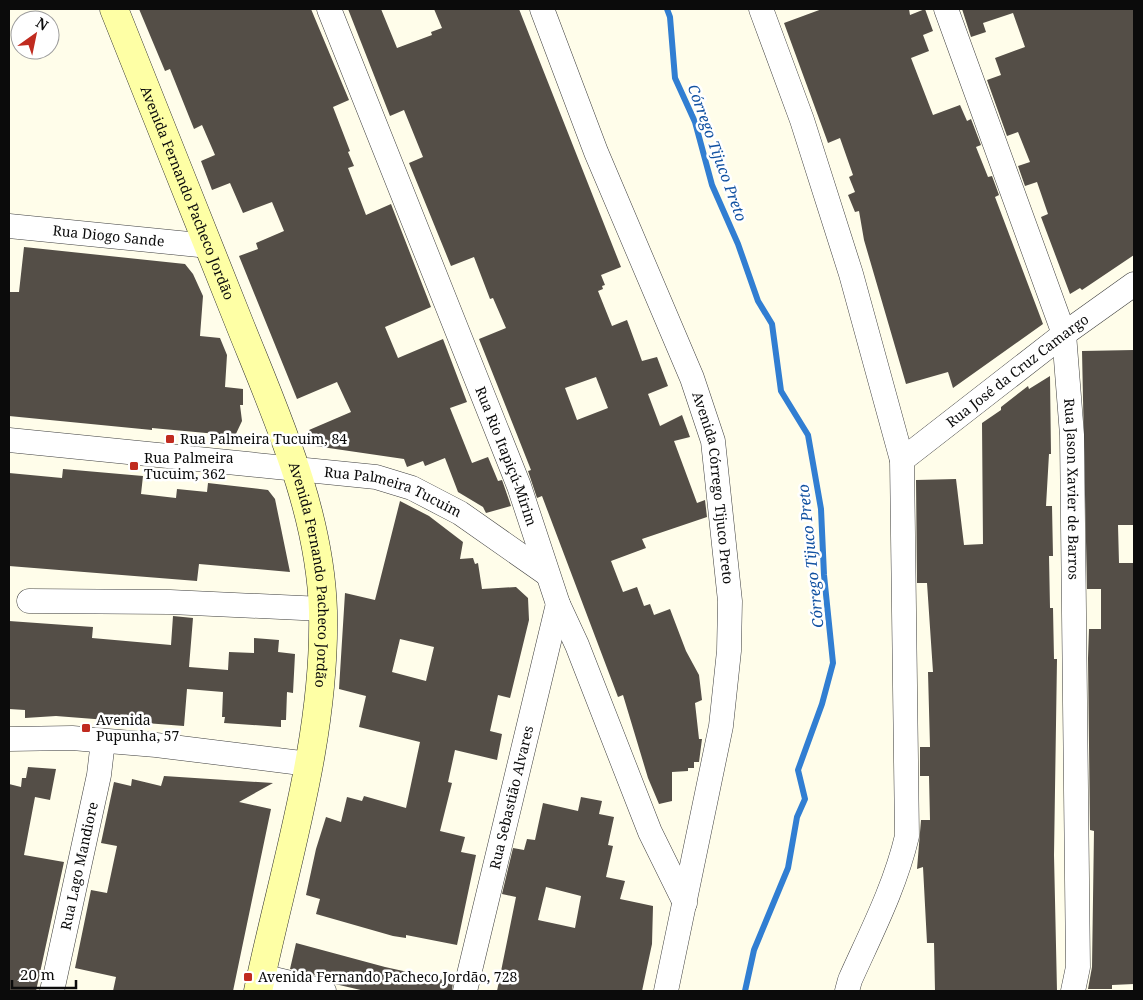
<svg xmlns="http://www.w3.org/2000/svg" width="1143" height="1000" font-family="'Noto Serif',serif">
<rect width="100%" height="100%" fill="#fffdea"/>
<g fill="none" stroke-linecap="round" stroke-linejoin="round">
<path stroke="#317ed2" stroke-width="6" d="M667,9L670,17L675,78L695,122L712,185L738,244L758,301L772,324L781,391L808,435L821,509L824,575L833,663L822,704L798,770L805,799L797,817L788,868L754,950L745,991"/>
</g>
<path fill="#544e47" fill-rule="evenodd" d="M139,9H311L349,100L333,107L350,151L348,152L354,166L348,168L366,215L391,204L431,307L385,327L398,358L443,339L467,402L450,408L472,463L488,457L498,481L502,480L511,506L486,513L483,507L458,492L445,458L425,466L423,461L407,467L404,459L315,446L309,430L351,412L337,382L297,399L239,256L258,249L256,243L284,231L272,202L243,213L230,183L212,190L201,161L215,155L202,125L194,129L170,69L165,71Z
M348,9H381L397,48L432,35L431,32L442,28L434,9H519L621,267L601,275L605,285L602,286L603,289L598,291L612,326L627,320L642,361L657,357L668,386L648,394L660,426L682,415L690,437L674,441L697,503L705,500L707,517L642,539L646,548L611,561L623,592L637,587L644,606L650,604L654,615L670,609L686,651L699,675L702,700L695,703L699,739H702L699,762H694V768H688V771L672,772V801L659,804L648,778L623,695L618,697L542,496L537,498L528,471L531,470L479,339L506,328L493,298L490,299L474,257L451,266L409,163L423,157L404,110L390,116ZM596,377L608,408L577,420L565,388Z
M822,9H909L910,15L925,9L933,31L923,35L929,51L911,58L933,115L960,105L967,121L971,119L981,145L976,147L988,177L992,176L999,195L995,197L1043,324L953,388L948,372L906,384L864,240L859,211L855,212L848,195L855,192L849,177L853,175L840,138L828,143L784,23Z
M962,9H1134V255L1082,290L1080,288L1070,294L1041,217L1048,214L1037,182L1025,186L1018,166L1030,162L1018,132L1007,136L987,80L1001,75L995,58L1025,47L1013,13L983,23L986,32L971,37Z
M24,247L185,264L193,274L203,296L200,336L220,338L227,355L225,387L243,389V405H240L242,421L234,438L217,436V434L152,428V430L9,416V292H19Z
M1134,350L1133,525H1118L1119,563H1134V984L1112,985V989H1088L1092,967L1094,831L1090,830L1088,658L1089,629H1101V589H1087L1082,351Z
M1050,376L1051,454H1049L1046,506H1052L1053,556H1049L1050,608H1053L1054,659H1057L1054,855L1057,991H935L934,943H927L923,867L917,869L921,820H930L929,776H920V747H930L928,672H933L927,583H917L916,480L956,479L964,545L983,544L982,423L1001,410V407L1028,386L1029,389Z
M63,469L143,476L141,494L176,498L177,489L207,492L208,483L268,490L275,499L290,572L199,564L197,581L9,566V473L62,478Z
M400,501L429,516L463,542L460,559L473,558L475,564L478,563L482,589L516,587L528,598L529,620L510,698L498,695L490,731L502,734L497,760L455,750L448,782L452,783L440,831L465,837L461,852L476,855L457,945L406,935V938L393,936L316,914L320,899L306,895L316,849L326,817L341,822L347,797L362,801L364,796L406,808L420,742L359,727L366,696L339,689L345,593L375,600ZM400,639L434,647L426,681L392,672Z
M173,616L193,618L189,667L228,670L229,652L254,653V638L279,640L278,652L295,654L293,693L287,692L286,720H281V727L224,723L225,717H222L223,692L187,689L184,726L56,716L25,718V710L9,709V621L93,627L92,638L171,645Z
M28,767L56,769L50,800L35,797L24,855L64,862L36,991H9V784L21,787L22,778H26Z
M164,776L273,783L239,802L271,809L233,991H113L116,977L75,968L91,890L107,893L117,846L101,843L114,782L131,786L132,779L161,786Z
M581,797L602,801L599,814L614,817L608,845L613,846L606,877L625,881L620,899L653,906L652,944L642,991H497L516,897L502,894L513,848L524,850L527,839L535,840L543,803L578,811ZM546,887L581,896L575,928L538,920Z
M296,943L385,967L453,982L452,991H365L335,984L327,978L290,969Z"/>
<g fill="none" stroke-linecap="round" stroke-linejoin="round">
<defs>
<g id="street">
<path id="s1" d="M329,9L519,486L558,604L577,645L650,832L685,903"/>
<path id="s2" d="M542,9L596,152L692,378L713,441L730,601L729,651L721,726L666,991"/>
<path d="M761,9L802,120L851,274L902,460L907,836C895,887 871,933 850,980L847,991"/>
<path id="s3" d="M946,9L1064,334L1072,435L1078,967L1073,991"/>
<path id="s4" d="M9,226L209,246"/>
<path id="s5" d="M9,440L376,477L412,488L460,513L547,574"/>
<path id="s6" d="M902,460L1064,334L1134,284"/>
<path d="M29,601L170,602L323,609"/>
<path d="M9,739L72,738L156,745L309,764"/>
<path d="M261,976L324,991"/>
<path id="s7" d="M52,991L99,775L103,741"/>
<path id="s8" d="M465,991L558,604"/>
</g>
<g id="secondary">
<path id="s9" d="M114,9C155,113 197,216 238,320C275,413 320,509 323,611C326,740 284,867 258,991"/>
</g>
</defs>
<use href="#street" stroke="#3e3e3e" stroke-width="25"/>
<use href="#secondary" stroke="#2d2d2d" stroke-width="29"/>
<use href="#street" stroke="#fff" stroke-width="24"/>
<use href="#secondary" stroke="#feffa5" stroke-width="28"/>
</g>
<g fill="#c02b1f" stroke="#fff" stroke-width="2">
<rect x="165" y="434" width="10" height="10" rx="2.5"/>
<rect x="129" y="461" width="10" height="10" rx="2.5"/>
<rect x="81" y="723" width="10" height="10" rx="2.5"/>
<rect x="243" y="972" width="10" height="10" rx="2.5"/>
</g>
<g text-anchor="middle" stroke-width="5" stroke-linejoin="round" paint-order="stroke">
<g font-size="14" fill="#0b0b0b" stroke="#fff">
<text dy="5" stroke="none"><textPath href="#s9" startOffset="198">Avenida Fernando Pacheco Jordão</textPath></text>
<text dy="5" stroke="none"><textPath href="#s4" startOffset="100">Rua Diogo Sande</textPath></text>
<text dy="5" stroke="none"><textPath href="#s6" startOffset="146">Rua José da Cruz Camargo</textPath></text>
<text dy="5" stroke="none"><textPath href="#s1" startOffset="481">Rua Rio Itapiçú-Mirim</textPath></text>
<text dy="5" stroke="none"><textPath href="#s2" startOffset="511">Avenida Córrego Tijuco Preto</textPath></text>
<text dy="5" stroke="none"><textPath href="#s3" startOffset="501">Rua Jason Xavier de Barros</textPath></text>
<text dy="5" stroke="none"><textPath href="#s5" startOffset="389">Rua Palmeira Tucuim</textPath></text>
<text dy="5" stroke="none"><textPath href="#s9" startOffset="602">Avenida Fernando Pacheco Jordão</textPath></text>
<text dy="5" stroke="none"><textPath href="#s8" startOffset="199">Rua Sebastião Alvares</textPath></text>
<text dy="5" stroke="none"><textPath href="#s7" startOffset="128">Rua Lago Mandiore</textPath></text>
</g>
<g font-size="14" fill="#0b0b0b" stroke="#fff" text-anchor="start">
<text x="180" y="444">Rua Palmeira Tucuim, 84</text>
<text x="144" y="463">Rua Palmeira<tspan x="144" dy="16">Tucuim, 362</tspan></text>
<text x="96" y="725">Avenida<tspan x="96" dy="16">Pupunha, 57</tspan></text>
<text x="258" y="982">Avenida Fernando Pacheco Jordão, 728</text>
</g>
<g font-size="15" font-style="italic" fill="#1151a1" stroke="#fff">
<text transform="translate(717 153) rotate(70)" y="5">Córrego Tijuco Preto</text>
<text transform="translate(811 556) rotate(-96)" y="5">Córrego Tijuco Preto</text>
</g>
</g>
<rect width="1143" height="1000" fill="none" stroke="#0b0b0b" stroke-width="20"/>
<g transform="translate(35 35) rotate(33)"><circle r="24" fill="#ffffff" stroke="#9d9d9d"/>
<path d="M0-4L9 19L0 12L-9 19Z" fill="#c02b1f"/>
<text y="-8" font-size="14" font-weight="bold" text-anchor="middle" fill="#0b0b0b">N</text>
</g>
<path d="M12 980v8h64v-8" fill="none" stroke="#0b0b0b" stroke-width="2.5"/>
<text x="20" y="980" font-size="15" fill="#0b0b0b" stroke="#ffffff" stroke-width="4" paint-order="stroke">20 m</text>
</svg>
